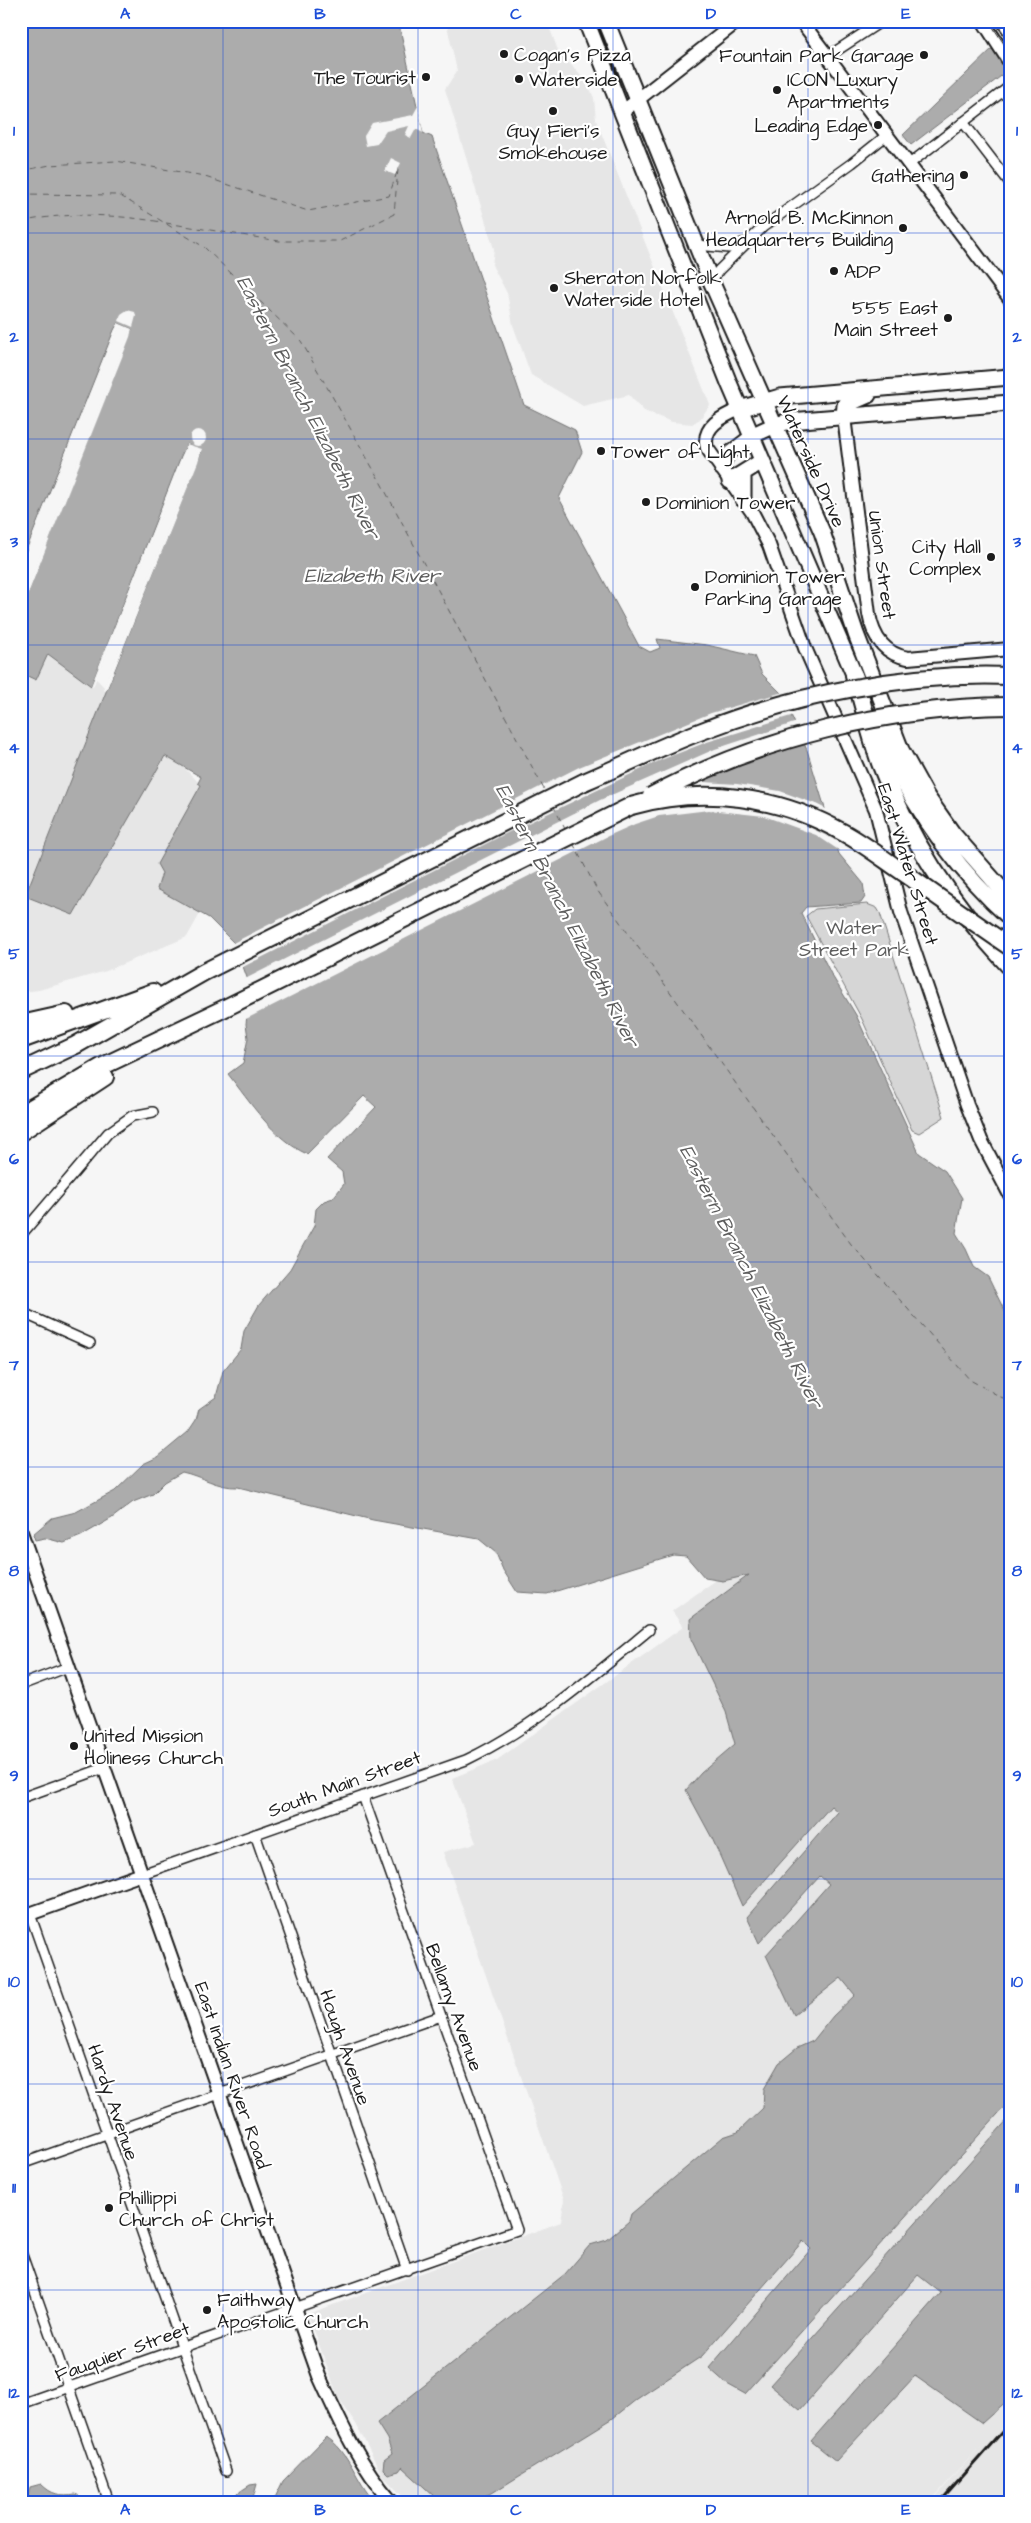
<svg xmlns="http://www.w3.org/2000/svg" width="1031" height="2523" font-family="'Architects Daughter',sans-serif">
<rect width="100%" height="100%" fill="#f6f6f6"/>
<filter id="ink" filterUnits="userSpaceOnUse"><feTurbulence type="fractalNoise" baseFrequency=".02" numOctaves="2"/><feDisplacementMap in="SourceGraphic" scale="10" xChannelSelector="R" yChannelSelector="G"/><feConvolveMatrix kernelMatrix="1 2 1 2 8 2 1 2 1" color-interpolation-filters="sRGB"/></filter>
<g filter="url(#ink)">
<path fill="#e6e6e6" d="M446,21H547L559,53L578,72L591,91L594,98L596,120L710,405L700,419L692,424L672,422L644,411L629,395L583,406L531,375L513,325L507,293L492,265L494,249L490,236L445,89L457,71Z
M21,603L212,796L201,912L187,937L106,971L39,990L21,992Z
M752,1555L1010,2066V2502H931L985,2441L930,2502H408L382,2475L356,2424L338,2397L308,2314L561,2222L564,2200L443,1852L476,1843L452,1778L497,1760L683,1627L672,1611Z"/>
<path fill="#d6d6d6" stroke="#797979" d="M867,904L877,908L880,913L944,1117L919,1133L912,1130L862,1019L806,916L815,909Z"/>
<path fill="#acacac" stroke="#727272" d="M21,21H401L399,24L423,133L432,137L524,405L575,430L582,452L559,498L639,646L650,652L660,648L657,639L707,645L754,656L762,674L781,693L807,750L839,854L863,883L865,897L861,903L806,907L801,913L831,974L856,1015L919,1153L945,1171L962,1198L956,1233L966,1249L974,1267L988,1277L1010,1322V2106L1007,2104L745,2394L727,2384L709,2368L811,2249L803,2241L702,2356L637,2399L612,2419L492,2493L467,2502H447L435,2497L402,2467L399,2471L388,2474L383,2469L384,2460L392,2454L387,2439L377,2423L565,2274L590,2245L607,2240L629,2221L631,2214L723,2137L738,2132L763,2108L764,2089L779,2063L797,2048L813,2041L833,2016L855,1995L841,1978L794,2015L766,1955L829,1884L820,1876L759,1943L747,1917L838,1812L831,1806L742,1906L712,1838L686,1790L701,1773L735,1744L726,1712L691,1639L690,1619L749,1575L723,1581L705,1578L686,1556L673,1555L547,1594L517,1592L503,1570L496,1553L479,1539L373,1520L238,1487C218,1488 201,1476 182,1472L165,1482L153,1494L133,1502L112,1518L81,1536L64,1543L45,1538L35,1540L33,1534L52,1518L76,1512L115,1491L143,1464L158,1457L188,1432L196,1420L199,1409L216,1397L223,1371L241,1349L244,1331L259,1305L290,1269L314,1226L316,1209L324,1201L333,1198L344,1184L342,1172L327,1159L376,1107L364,1096L307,1154C273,1139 250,1102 228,1074L243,1063L248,1038L246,1024L250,986L235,944L209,918L157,889L162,873L157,864L201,785L198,783L201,777L165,756L73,915L25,896L202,450L187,444L181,456L91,686L48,654L36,680L21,673V598H26L132,329L118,323L114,330L21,563Z
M996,45L1009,70L911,145L903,135Z
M1010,2117V2398L982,2423L915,2376L836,2461L811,2441L941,2293L918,2275L800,2410L770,2385Z
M326,2437C349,2450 356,2482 375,2502H273L283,2481Z
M41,2484C52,2495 60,2496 76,2494L87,2502H27L30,2487Z
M257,2484L252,2502H224L250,2485Z"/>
<path fill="#f6f6f6" d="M418,106L423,133L416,129L411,138L405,135L409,126L386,131L377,144L366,146L364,136L372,123L413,115Z
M391,158L401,163L395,175L385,171Z
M127,310L135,312L136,316L133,327L119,321L121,314Z
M118,323L132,329L130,337L26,599L21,598V595L24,596L128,336L129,331L119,326L21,565Z
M190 438a8 8 0 1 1 16 0a8 8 0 1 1-16 0Z
M187,444L202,449L198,462L106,691L103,690L196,461L199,451L188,447L93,687L91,686Z
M783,692L794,715L707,742L661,760L513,830L241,968L231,944L579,767L711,713Z
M797,722L805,741L717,770L703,778L704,782L737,784L780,791L816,804L828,810L836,835L797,816L769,808L737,803L708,801L675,805L659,810L692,804H730L785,815L833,839L838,842L840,851L816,835L764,816L709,810L659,816L635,824L608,836L244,1020L247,986L245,979L600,800L715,749Z"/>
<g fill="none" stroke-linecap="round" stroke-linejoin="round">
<path stroke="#5d5d5d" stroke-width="1" stroke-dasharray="6 5" stroke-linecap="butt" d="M21,171L50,165L116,161L199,175L308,211L389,196L397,172
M21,194L119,195L204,247L301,341L381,483L546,793
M21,222C67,211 116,215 162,222
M166,223L279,241H340L394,214L398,169
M553,805L566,831
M573,843L597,890L851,1244L970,1380L1010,1402"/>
<defs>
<path id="street" d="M827,57L882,21
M963,122L1010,183
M908,165L1010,86
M697,245L729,248L743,243
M711,281L719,270L763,227L852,163L887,135
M21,1235L108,1133L132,1116L153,1112
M21,1312L90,1343
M21,1685L68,1667
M21,1798L104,1768
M255,1834L407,2270
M142,1874L466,1760C533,1728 592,1677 649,1630
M30,1914L226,2471
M21,2164L441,2016
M21,2252L109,2502
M21,2286L32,2282
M21,2404L517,2230L363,1796"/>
<path id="secondary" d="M801,21L1010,299
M983,21L1010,63
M1003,21L1010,31
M622,112L738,21
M740,409C723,416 701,427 707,448L752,512L769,545L805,648L876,810L901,912L967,1105L981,1140L1010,1195
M844,417L869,614C873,637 884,654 908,658L1010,649
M721,469L729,453L751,436
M21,1532L319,2376C339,2420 359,2465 392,2502
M21,1917L142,1874"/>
<path id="primary" d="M586,21L729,383L859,686
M606,21L711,281L822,532L856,634L901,750L927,797L953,834L1010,899
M740,409L780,397L1010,377
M844,417L845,405L868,395
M751,436L775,425L790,421L1010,403
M743,475V499
M730,481L762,461
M872,717C904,793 948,862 1010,918"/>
<path id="highway" d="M854,675C863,704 870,734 880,763C908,838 955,908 1010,967
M21,1024L66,1014
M21,1040L153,992
M21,1071L76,1045L204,972L584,782
M21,1114L103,1066L223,1009L631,806
M21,1132L105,1077"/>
</defs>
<use href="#street" stroke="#1c1c1c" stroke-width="12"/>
<use href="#secondary" stroke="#1c1c1c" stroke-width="16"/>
<use href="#primary" stroke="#1c1c1c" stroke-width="19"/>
<use href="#highway" stroke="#1c1c1c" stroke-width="20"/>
<use href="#street" stroke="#fff" stroke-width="9"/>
<use href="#secondary" stroke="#fff" stroke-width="12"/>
<use href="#primary" stroke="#fff" stroke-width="15"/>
<use href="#highway" stroke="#fff" stroke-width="16"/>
<path stroke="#1c1c1c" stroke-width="1" d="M989,21L1010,53"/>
<path stroke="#1c1c1c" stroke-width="3" d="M940,2502L1010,2423"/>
<defs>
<path id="highway-bridge" d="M584,782C624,765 662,746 702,731C796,694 909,672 1010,676
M651,796C760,738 886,707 1010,706
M631,806C703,786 779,796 844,833C866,845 886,861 907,875C941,899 975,923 1010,947"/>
</defs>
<use href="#highway-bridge" stroke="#1c1c1c" stroke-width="20" stroke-linecap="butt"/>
<use href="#highway-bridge" stroke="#fff" stroke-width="16"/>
</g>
</g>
<path fill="none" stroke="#1d4ed8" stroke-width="1" stroke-opacity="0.55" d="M223,21V2502M418,21V2502M613,21V2502M808,21V2502M21,233H1010M21,439H1010M21,645H1010M21,850H1010M21,1056H1010M21,1262H1010M21,1467H1010M21,1673H1010M21,1879H1010M21,2084H1010M21,2290H1010"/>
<g fill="#1c1c1c" stroke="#fff" stroke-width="2">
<circle cx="504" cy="54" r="5"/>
<circle cx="924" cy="55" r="5"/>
<circle cx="426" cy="77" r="5"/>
<circle cx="519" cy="79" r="5"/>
<circle cx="777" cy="90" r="5"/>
<circle cx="553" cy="111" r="5"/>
<circle cx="878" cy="125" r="5"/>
<circle cx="964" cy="175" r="5"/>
<circle cx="903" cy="228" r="5"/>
<circle cx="834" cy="271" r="5"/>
<circle cx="554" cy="288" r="5"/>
<circle cx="948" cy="318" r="5"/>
<circle cx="601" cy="451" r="5"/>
<circle cx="646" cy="502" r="5"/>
<circle cx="991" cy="557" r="5"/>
<circle cx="695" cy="587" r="5"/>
<circle cx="74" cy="1746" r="5"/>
<circle cx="109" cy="2208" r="5"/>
<circle cx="207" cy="2310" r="5"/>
</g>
<g text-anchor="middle" stroke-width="4.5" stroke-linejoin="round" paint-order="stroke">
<g font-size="19" fill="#1c1c1c" stroke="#fff" text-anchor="start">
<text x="514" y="61">Cogan's Pizza</text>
<text x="914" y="62" text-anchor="end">Fountain Park Garage</text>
<text x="416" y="84" text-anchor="end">The Tourist</text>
<text x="529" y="86">Waterside</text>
<text x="787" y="86">ICON Luxury<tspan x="787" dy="22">Apartments</tspan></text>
<text x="868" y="132" text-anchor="end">Leading Edge</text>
<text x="553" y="137" text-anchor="middle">Guy Fieri's<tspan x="553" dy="22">Smokehouse</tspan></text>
<text x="954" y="182" text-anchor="end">Gathering</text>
<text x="893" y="224" text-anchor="end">Arnold B. McKinnon<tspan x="893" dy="22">Headquarters Building</tspan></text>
<text x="844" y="278">ADP</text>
<text x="564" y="284">Sheraton Norfolk<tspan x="564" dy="22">Waterside Hotel</tspan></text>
<text x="938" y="314" text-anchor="end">555 East<tspan x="938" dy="22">Main Street</tspan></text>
<text x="611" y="458">Tower of Light</text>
<text x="656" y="509">Dominion Tower</text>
<text x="981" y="553" text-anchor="end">City Hall<tspan x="981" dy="22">Complex</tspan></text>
<text x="705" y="583">Dominion Tower<tspan x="705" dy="22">Parking Garage</tspan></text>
<text x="84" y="1742">United Mission<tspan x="84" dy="22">Holiness Church</tspan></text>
<text x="119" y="2204">Phillippi<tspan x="119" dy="22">Church of Christ</tspan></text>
<text x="217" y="2306">Faithway<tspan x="217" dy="22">Apostolic Church</tspan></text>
</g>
<g font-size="19" fill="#1c1c1c" stroke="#fff">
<text transform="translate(812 461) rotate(66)" y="7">Waterside Drive</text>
<text transform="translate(883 565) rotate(82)" y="7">Union Street</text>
<text transform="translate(909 864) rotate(73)" y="7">East Water Street</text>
<text transform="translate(344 1783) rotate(-20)" y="7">South Main Street</text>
<text transform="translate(455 2007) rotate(70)" y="7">Bellamy Avenue</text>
<text transform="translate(346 2047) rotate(71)" y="7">Hough Avenue</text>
<text transform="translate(233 2075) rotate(71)" y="7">East Indian River Road</text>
<text transform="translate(114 2102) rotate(71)" y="7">Hardy Avenue</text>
<text transform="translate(122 2351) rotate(-20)" y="7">Fauquier Street</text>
</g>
<g font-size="19" fill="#5d5d5d" stroke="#fff">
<text x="854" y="934">Water<tspan x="854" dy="22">Street Park</tspan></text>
</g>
<g font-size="20" font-style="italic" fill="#5d5d5d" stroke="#fff">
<text transform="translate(309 407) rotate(63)" y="7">Eastern Branch Elizabeth River</text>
<text x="372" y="582">Elizabeth River</text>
<text transform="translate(568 915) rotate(63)" y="7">Eastern Branch Elizabeth River</text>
<text transform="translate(752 1276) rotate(63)" y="7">Eastern Branch Elizabeth River</text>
</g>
</g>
<rect width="1031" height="2523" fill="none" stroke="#fff" stroke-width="55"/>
<rect x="28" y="28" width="976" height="2468" fill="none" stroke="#1d4ed8" stroke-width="2"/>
<g font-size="16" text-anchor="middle" font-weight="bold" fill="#1d4ed8">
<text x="125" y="19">A</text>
<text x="320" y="19">B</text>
<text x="516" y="19">C</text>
<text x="711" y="19">D</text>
<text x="906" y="19">E</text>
<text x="14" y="136">1</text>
<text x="1017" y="136">1</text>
<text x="14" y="342">2</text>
<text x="1017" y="342">2</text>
<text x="14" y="547">3</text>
<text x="1017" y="547">3</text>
<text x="14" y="753">4</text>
<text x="1017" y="753">4</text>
<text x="14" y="959">5</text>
<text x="1017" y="959">5</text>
<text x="14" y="1164">6</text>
<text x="1017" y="1164">6</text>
<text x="14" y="1370">7</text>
<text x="1017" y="1370">7</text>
<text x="14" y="1576">8</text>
<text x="1017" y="1576">8</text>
<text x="14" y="1781">9</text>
<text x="1017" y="1781">9</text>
<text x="14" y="1987">10</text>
<text x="1017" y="1987">10</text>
<text x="14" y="2193">11</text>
<text x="1017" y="2193">11</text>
<text x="14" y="2398">12</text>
<text x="1017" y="2398">12</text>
<text x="125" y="2515">A</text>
<text x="320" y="2515">B</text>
<text x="516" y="2515">C</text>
<text x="711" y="2515">D</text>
<text x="906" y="2515">E</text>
</g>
</svg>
